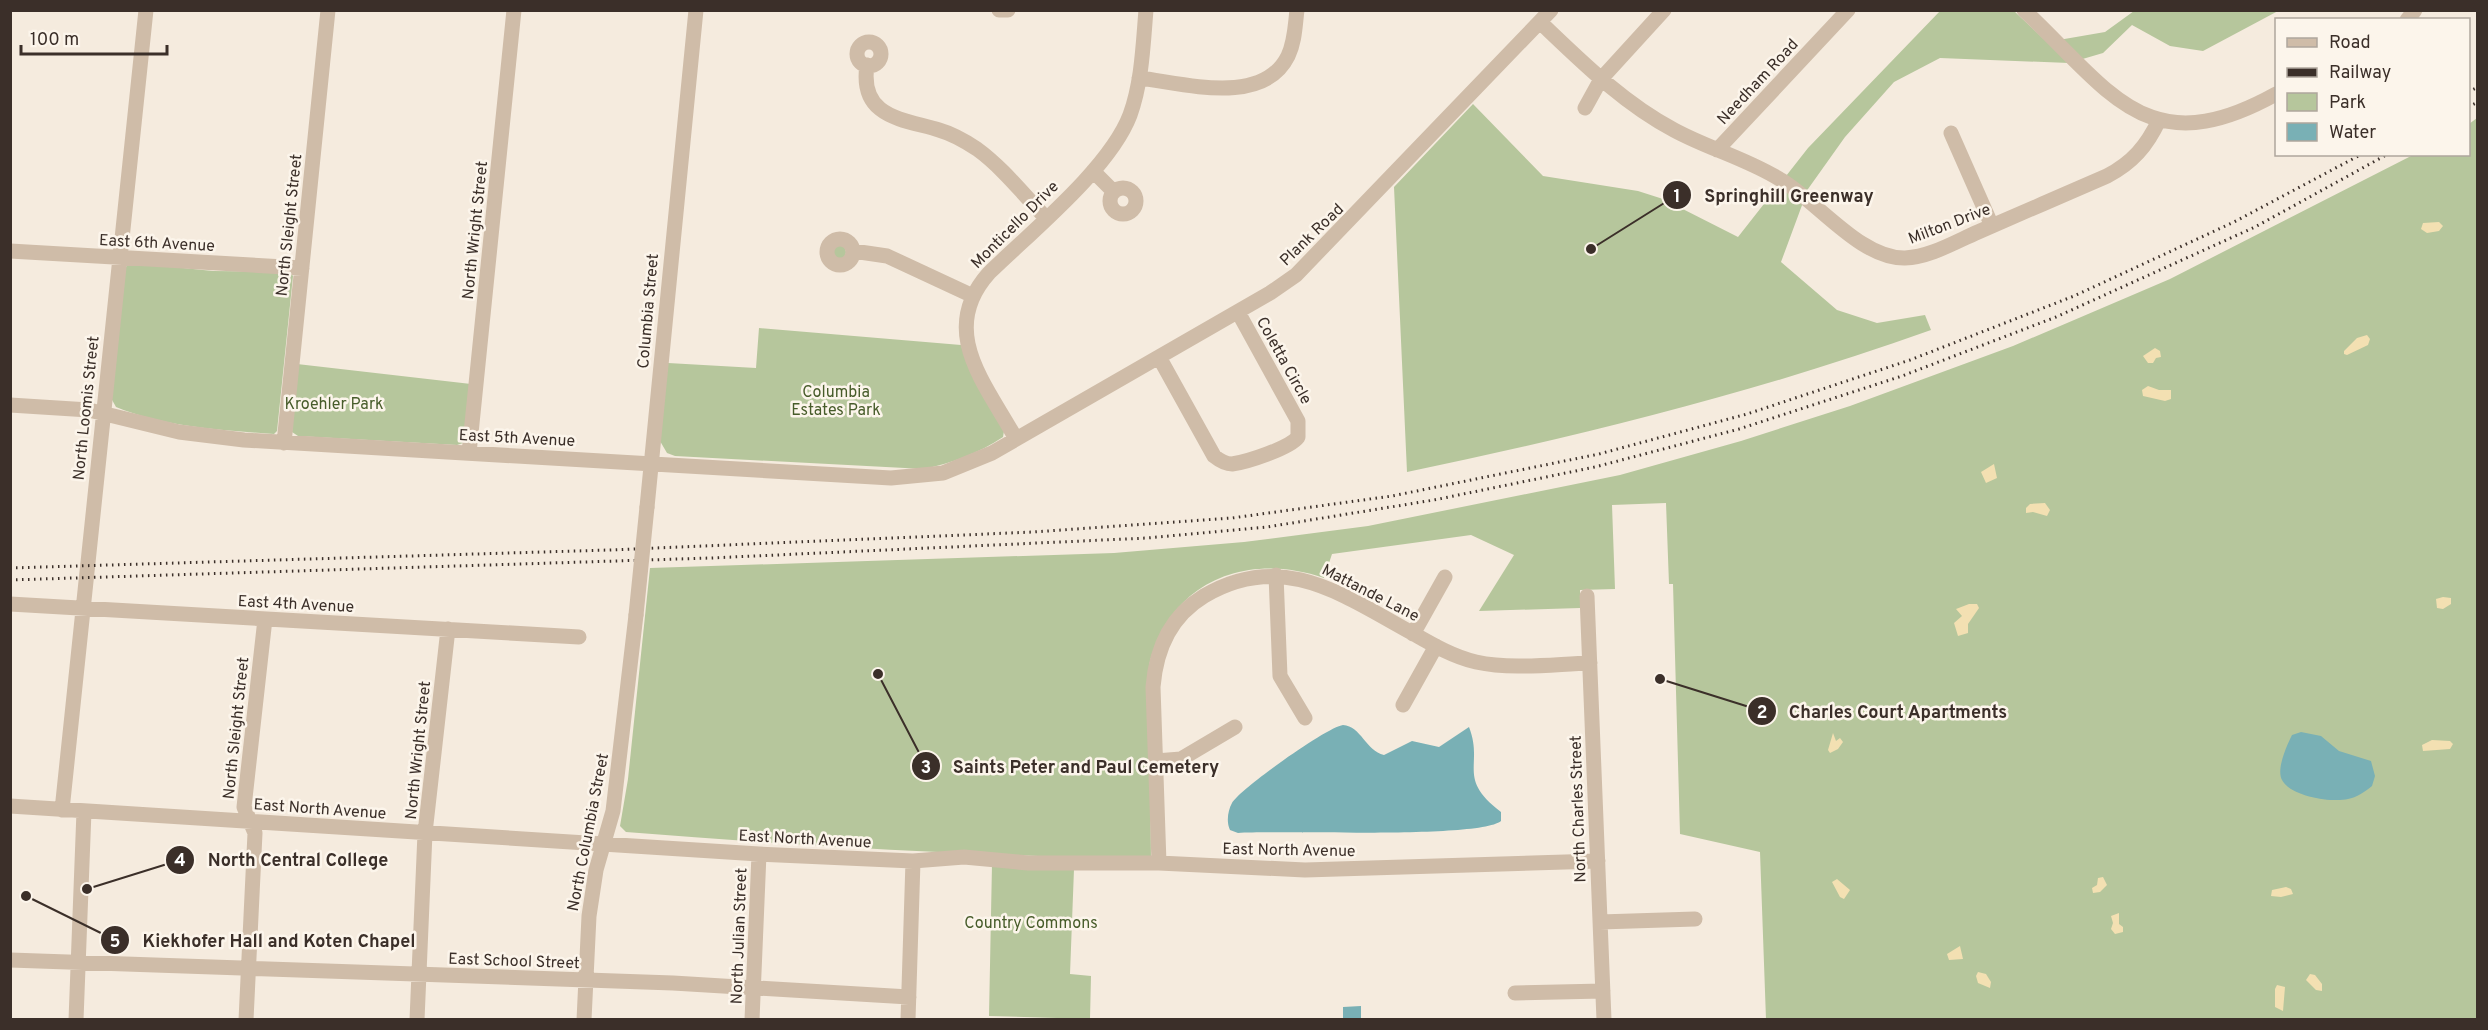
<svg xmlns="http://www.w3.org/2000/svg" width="2488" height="1030" font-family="Overpass,sans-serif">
<rect width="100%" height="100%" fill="#f5ebde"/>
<path fill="#b6c69c" d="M1940,11H2014L2047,42L2105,32L2134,11H2278L2203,51L2170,46L2132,25L2103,53L2069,63L1940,58L1894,82L1845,137L1808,189L1781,262L1837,310L1877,323L1925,315L1931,330C1761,391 1585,435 1407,472L1394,187L1473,104L1543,176L1638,191L1663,199L1738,237L1808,148Z
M2477,118V1019H1766L1760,852L1680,834L1673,584H1669L1666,503L1612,505L1615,589L1580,590V608L1479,611L1514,555L1471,535L1332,554L1324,578C1246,551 1169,582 1149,666L1151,859C976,856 801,846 626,832L620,826L628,779L650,568L1114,553L1244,542L1368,526L1620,475L1741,441L1850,406L2013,346L2170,279L2413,155L2468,154L2469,124Z
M832 252a7 7 0 1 1 14 0a7 7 0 1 1-14 0Z
M133,263L213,271L290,272L293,276L277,431L274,434C222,430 165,427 116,407L111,398L125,267Z
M759,328L961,345L968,366L1004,431L1003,437C979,453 952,463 924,469L675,456L667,453L660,441L668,363L756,368Z
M297,364L471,384L463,443L457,445L298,436L292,432Z
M992,864L1074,869L1070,974L1091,976L1090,1019L989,1016Z"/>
<path fill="#f3e0b2" d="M2439,222L2443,226L2439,231L2427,233L2421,229L2423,223Z
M2367,335L2370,339L2368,345L2347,355L2344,354V351L2357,338Z
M2155,348L2160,351L2161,357L2156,358L2153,363H2148L2143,356Z
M2148,386L2159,390H2171V399L2165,401L2143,396L2142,390Z
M1994,464L1997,478L1986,483L1981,472Z
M2045,503L2050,510L2047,516L2033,512L2026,513V508L2030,504Z
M2443,597L2451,598V604L2443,609L2437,608L2436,599Z
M1969,604H1977L1979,608L1968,624V633L1958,636L1954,623L1962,616L1956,609Z
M1833,733L1836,741L1840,738L1843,742L1838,749L1830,753L1828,750Z
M2432,740L2450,741L2453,744L2450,749L2423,751L2422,745Z
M2103,877L2107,885L2100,892L2093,893L2092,888L2097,885L2098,878Z
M1837,879L1850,890L1844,899L1840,897L1832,882Z
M2286,887L2291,889L2293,894L2281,897L2271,896L2272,890Z
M2119,913V924L2123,927V932L2115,934L2111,929L2113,923L2111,916Z
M1960,946L1963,959L1949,960L1947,954Z
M1978,972L1986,974L1991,982L1990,988L1978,983L1976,976Z
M2310,974L2315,975L2322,984V991L2316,990L2306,980Z
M2277,985L2285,987L2283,1011L2275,1007V989Z"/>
<path fill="#79b0b5" d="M1343,725C1361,726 1366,751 1384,755L1412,741L1439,747L1469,727C1484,765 1456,778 1501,812V821C1479,839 1280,830 1238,833L1230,830C1226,822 1228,810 1232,803C1240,789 1327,727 1343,725Z
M2301,732L2321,736L2339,751L2371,761L2375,776L2372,786C2366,791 2356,798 2348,799C2332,803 2290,796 2282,780C2276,769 2287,745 2292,735Z
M1361,1006V1019H1343V1007Z"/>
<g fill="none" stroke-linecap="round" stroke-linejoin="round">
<path stroke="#cfbca8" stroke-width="15" d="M999,10H1008
M2024,10C2112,93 2148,165 2276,94
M2407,20L2415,10
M1540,22C1582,62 1623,103 1674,130C1709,149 1748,159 1781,180C1819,203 1861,259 1905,258C1930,257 1955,242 1978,232C2021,213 2064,195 2107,176C2132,163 2147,146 2159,120
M857 54a12 12 0 1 1 24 0a12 12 0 1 1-24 0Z
M867,65C859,118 903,119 939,130C953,134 965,141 977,149C1002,167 1024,195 1046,218
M1139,78C1183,83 1263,107 1288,56C1295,41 1295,26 1297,10
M1585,108L1601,79L1664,10
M1951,133L1992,226
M1717,150L1848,10
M1093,171L1114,192
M1110 201a13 13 0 1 1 26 0a13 13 0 1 1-26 0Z
M827 252a13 13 0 1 1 26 0a13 13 0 1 1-26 0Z
M10,251L302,268
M853,251L887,256L973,296
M1159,357L1214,456C1219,460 1225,464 1232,464C1247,462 1290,448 1298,437V421L1238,312
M10,405L89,410L179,432L244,440L891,478L943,473L992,453L1270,293L1296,275L1551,10
M1016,439C986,384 937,331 989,273C1031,232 1110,168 1130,115C1142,82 1143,45 1146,10
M284,443L328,10
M469,453L514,10
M647,507L696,10
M1276,575L1280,676L1305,718
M1587,596L1604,1020
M10,604L579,637
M1413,634L1445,577
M1403,705L1436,646
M1156,761L1181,759L1235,727
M10,806L759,854L913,861L964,857L1028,863H1159L1305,870L1598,861
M62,810L146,10
M1159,863L1153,687C1156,649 1171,616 1204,596C1283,549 1344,596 1414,634C1433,645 1454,657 1476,662C1512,670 1554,664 1590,663
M1600,922L1695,919
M10,960L673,983L909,997
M1515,993L1603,991
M76,1020L84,811
M246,1020L255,833L244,807L265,619
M417,1020L425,833L448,629
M584,1020L589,916L596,870L613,811L636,615
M752,1020L759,854
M908,1020L913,861"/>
<path stroke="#3b2f29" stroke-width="3" stroke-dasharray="1.5 4.5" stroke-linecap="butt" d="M2468,92L2478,87
M2468,107L2478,102
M10,568L609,550L1033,532L1232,518L1392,496L1599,454L1747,414L1910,360L2074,296L2234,222L2362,154
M10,580L711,558L1147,538L1267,527L1434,500L1595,467L1739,429L1902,376L2056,317L2255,227L2388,154"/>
<path stroke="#cfbca8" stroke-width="15" d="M636,615L647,507"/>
</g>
<g text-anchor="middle" stroke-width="5" stroke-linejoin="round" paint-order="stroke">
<g font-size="16" fill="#3b2f29" stroke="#fcf5eb">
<text transform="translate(1757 81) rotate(-47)" y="6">Needham Road</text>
<text transform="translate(1949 223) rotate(-21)" y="6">Milton Drive</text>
<text transform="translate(1014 224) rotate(-45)" y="6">Monticello Drive</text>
<text transform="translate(288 225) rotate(-84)" y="6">North Sleight Street</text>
<text transform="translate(474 230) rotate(-84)" y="6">North Wright Street</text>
<text transform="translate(1311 234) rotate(-44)" y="6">Plank Road</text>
<text transform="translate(157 242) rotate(3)" y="6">East 6th Avenue</text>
<text transform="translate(647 311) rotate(-85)" y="6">Columbia Street</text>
<text transform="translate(1285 360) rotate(61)" y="6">Coletta Circle</text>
<text transform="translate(85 408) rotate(-84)" y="6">North Loomis Street</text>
<text transform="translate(517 437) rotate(3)" y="6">East 5th Avenue</text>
<text transform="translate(1371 592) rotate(27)" y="6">Mattande Lane</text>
<text transform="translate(296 603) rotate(3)" y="6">East 4th Avenue</text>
<text transform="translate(235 728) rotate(-84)" y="6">North Sleight Street</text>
<text transform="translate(417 750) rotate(-84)" y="6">North Wright Street</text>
<text transform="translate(320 808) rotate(4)" y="6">East North Avenue</text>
<text transform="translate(1577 809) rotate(-92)" y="6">North Charles Street</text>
<text transform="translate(587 832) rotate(-79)" y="6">North Columbia Street</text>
<text transform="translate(805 838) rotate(3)" y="6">East North Avenue</text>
<text transform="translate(1289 849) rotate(1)" y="6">East North Avenue</text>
<text transform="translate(738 936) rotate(-88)" y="6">North Julian Street</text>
<text transform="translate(514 960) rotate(2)" y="6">East School Street</text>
</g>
<g font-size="16" fill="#475c2a" stroke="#fcf5eb">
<text x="836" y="397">Columbia<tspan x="836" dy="18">Estates Park</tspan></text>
<text x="334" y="409">Kroehler Park</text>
<text x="1031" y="928">Country Commons</text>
</g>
</g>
<path fill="none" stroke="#3b2f29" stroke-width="2" d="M1591 249L1677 195M1660 679L1762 711M878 674L926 766M87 889L180 860M26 896L115 940"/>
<g fill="#3b2f29" stroke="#fcf5eb" stroke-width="2">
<circle cx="1591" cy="249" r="6"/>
<circle cx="1660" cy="679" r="6"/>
<circle cx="878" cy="674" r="6"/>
<circle cx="87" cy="889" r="6"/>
<circle cx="26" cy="896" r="6"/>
<circle cx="1677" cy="195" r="15"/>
<circle cx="1762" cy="711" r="15"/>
<circle cx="926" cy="766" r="15"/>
<circle cx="180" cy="860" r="15"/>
<circle cx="115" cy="940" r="15"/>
</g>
<g font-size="18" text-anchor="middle" font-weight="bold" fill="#fff">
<text x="1677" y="202">1</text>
<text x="1762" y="718">2</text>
<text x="926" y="773">3</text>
<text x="180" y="866">4</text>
<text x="115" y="947">5</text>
</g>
<g font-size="18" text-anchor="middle" font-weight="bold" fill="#3b2f29" stroke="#fcf5eb" stroke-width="5" stroke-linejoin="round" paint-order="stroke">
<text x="1789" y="202">Springhill Greenway</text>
<text x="1898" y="718">Charles Court Apartments</text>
<text x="1086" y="773">Saints Peter and Paul Cemetery</text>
<text x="298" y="866">North Central College</text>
<text x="279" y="947">Kiekhofer Hall and Koten Chapel</text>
</g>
<rect width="2488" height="1030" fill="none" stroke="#3b2f29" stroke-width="24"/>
<rect x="2275" y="18" width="195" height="138" fill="#fcf5eb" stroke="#afa69d" stroke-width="1.5"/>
<rect x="2287" y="38" width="30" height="9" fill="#cfbca8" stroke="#afa69d" stroke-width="1.5"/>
<text x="2329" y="48" font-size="18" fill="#3b2f29">Road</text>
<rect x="2287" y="68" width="30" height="9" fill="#3b2f29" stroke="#afa69d" stroke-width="1.5"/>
<text x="2329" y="78" font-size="18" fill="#3b2f29">Railway</text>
<rect x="2287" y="93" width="30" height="18" fill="#b6c69c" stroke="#afa69d" stroke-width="1.5"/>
<text x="2329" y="108" font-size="18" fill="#3b2f29">Park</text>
<rect x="2287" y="123" width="30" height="18" fill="#79b0b5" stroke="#afa69d" stroke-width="1.5"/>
<text x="2329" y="138" font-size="18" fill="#3b2f29">Water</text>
<path d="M21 45v9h146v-9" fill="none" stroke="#3b2f29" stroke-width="3"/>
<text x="30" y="45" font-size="18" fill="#3b2f29" stroke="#fcf5eb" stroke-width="4.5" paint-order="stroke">100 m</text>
</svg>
